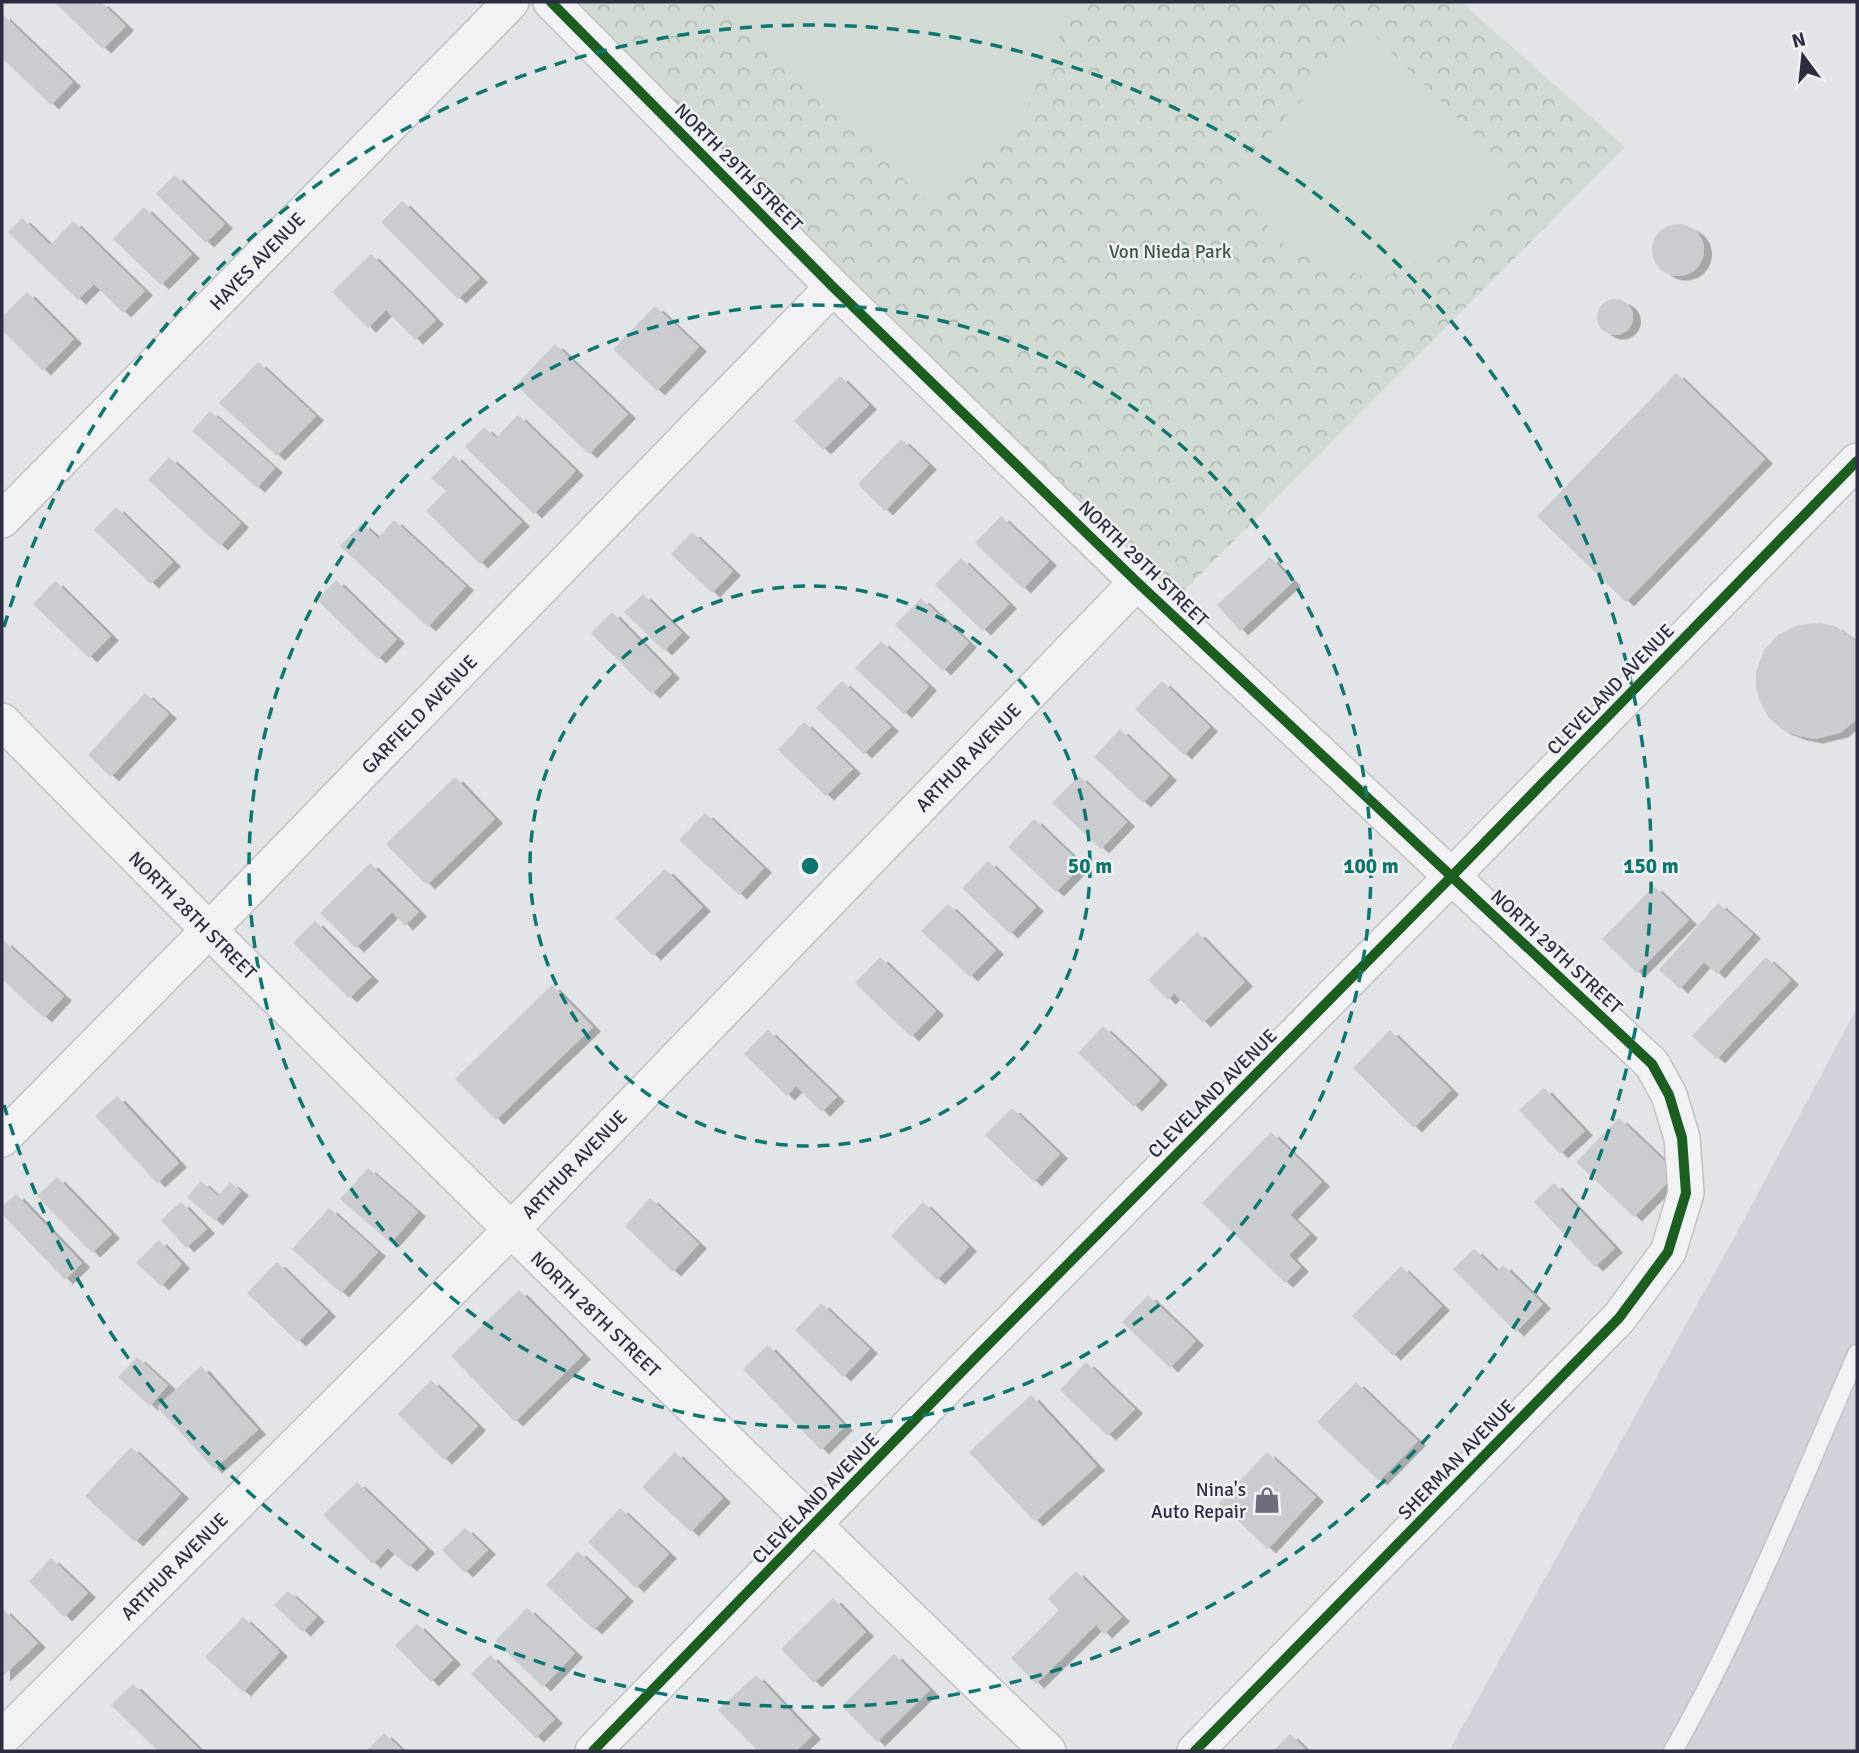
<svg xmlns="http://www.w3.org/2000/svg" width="1859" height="1753" font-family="Signika,sans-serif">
<defs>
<pattern id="forest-crowns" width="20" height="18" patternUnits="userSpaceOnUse" patternTransform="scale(1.75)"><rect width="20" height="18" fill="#d1dad3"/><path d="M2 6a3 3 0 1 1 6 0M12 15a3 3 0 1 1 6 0" fill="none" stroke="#b4bbb6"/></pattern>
<filter id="shadow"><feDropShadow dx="8" dy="4.5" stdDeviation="0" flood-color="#0004"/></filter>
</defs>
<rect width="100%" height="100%" fill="#e3e4e7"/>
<path fill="#d2d3da" d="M1857,1008V1751H1449L1740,1227Z"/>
<path fill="url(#forest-crowns)" d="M569,2H1461L1625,147L1170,605Z"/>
<path fill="#d1dad3" d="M722,2H1069L1072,10L1022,118L933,208Z
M1369,30L1517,177L1458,239L1378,281L1292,252L1226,180Z"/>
<path fill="#cbcccf" filter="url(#shadow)" d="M54,2H101L126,26L103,49Z
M2,14L73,82L51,105L2,58Z
M175,175L225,224L206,243L156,194Z
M402,201L480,278L458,299L381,222Z
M144,207L192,254L161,285L113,239Z
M22,218L50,245L73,221L145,291L123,313L94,284L78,300L8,232Z
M1652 250a26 26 0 1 1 52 0a26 26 0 1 1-52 0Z
M371,254L436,320L415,340L386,310L368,328L332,292Z
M27,292L74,339L43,371L2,330V317Z
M1597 317a18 18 0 1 1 36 0a18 18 0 1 1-36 0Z
M655,306L699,347L657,391L613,349Z
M555,344L628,414L589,454L516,385Z
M258,362L316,416L277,456L219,403Z
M1676,373L1765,459L1626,602L1537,516Z
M840,376L869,405L823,450L794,421Z
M210,411L275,468L257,488L192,431Z
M518,415L576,471L534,514L465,447L484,427L496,438Z
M901,439L929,465L885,511L858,484Z
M454,455L522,522L480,564L426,511L446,491L431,478Z
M169,457L241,523L220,546L148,480Z
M116,507L173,562L151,584L94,530Z
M1001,516L1049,561L1023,589L975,543Z
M394,520L466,586L428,627L340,546L362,523L378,538Z
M692,532L733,571L712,593L671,554Z
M1270,557L1293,582L1240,631L1217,605Z
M961,558L1009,604L983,631L935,585Z
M336,580L397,639L378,659L317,600Z
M55,581L111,636L89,658L33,604Z
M643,594L682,633L664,651L624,612Z
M921,598L969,643L943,671L895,625Z
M612,612L672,674L652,694L591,633Z
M1821,623L1835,626L1857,642V719L1840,733L1815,739L1799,736L1783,730L1769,718L1760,702L1756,687V672L1764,650L1778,635L1798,625Z
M881,641L929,686L904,714L855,668Z
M842,681L891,727L864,754L816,708Z
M1162,681L1210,727L1184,755L1135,709Z
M145,693L169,714L111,777L88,755Z
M804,722L853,769L826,796L778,750Z
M1120,729L1169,776L1143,803L1094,757Z
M1079,776L1127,822L1101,849L1052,803Z
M455,777L495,819L427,885L386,844Z
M705,813L764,868L739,895L679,840Z
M1034,819L1082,865L1056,892L1008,847Z
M988,861L1036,907L1010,934L962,888Z
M370,863L419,912L405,926L392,912L356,948L320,913Z
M665,869L703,907L653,956L615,918Z
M1654,886L1689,920L1637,973L1602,939Z
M1718,903L1753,934L1717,974L1704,962L1680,989L1659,970Z
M948,904L996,950L970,977L921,931Z
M315,921L371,977L349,998L293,943Z
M1197,932L1245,982L1203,1023L1174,993L1168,1000L1148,980Z
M3,940L64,996L44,1018L2,979Z
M880,957L936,1011L911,1037L855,983Z
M1766,957L1791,980L1717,1059L1692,1036Z
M552,985L593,1027L496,1120L455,1079Z
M1103,1026L1160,1080L1134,1107L1078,1053Z
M768,1030L837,1097L822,1112L796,1086L787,1096L744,1054Z
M1390,1030L1451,1090L1414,1128L1353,1068Z
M1544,1088L1585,1131L1560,1154L1519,1110Z
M117,1096L179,1163L157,1183L95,1116Z
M1012,1108L1060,1154L1034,1182L985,1135Z
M1619,1118L1677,1173L1634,1217L1576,1162Z
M1271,1132L1322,1182L1290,1215L1310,1234L1289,1255L1301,1267L1285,1283L1202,1203Z
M368,1168L418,1212L391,1243L340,1199Z
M57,1177L112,1234L92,1253L37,1196Z
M201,1181L218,1196L230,1182L241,1191L215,1221L187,1197Z
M1554,1183L1615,1248L1595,1267L1534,1202Z
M16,1194L82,1263L65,1280L2,1214V1207Z
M650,1198L699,1244L673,1272L625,1226Z
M181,1202L207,1229L186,1248L161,1220Z
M923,1202L969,1247L937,1280L891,1236Z
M329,1208L378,1252L341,1293L292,1249Z
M159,1240L182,1264L161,1286L136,1263Z
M1474,1249L1497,1271L1503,1265L1543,1304L1516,1332L1453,1269Z
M277,1262L328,1312L298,1342L247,1293Z
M1401,1266L1442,1306L1393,1356L1352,1316Z
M519,1290L583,1355L515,1422L451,1356Z
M1148,1295L1196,1341L1170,1368L1122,1322Z
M821,1303L870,1349L843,1377L795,1330Z
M768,1345L845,1426L821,1450L743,1369Z
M137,1357L168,1385L150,1406L118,1377Z
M1086,1362L1135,1409L1108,1436L1060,1390Z
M201,1366L258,1430L214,1469L157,1407Z
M431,1380L478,1426L444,1460L398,1414Z
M1356,1382L1418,1441L1379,1481L1317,1422Z
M1031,1395L1097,1466L1035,1522L969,1452Z
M131,1447L181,1494L135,1542L85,1496Z
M675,1452L723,1498L691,1532L642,1487Z
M1267,1452L1316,1497L1268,1549L1219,1503Z
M357,1482L427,1549L409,1567L388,1548L373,1564L323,1515Z
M620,1508L669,1554L636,1588L588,1542Z
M465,1528L488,1550L465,1573L442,1550Z
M578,1551L626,1597L594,1630L546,1585Z
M51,1558L88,1593L64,1617L29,1581Z
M1076,1571L1122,1617L1104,1634L1096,1625L1036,1684L1011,1658L1059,1610L1048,1599Z
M288,1591L317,1617L303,1632L274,1605Z
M833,1598L866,1632L814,1683L781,1649Z
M2,1608L38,1643L2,1677Z
M527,1608L575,1653L543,1687L495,1641Z
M243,1617L280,1652L243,1692L205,1657Z
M417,1624L453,1660L431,1682L395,1645Z
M894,1654L930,1690L877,1742L842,1706Z
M490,1655L555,1719L536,1738L471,1674Z
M756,1675L813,1735L796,1751H758L718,1710Z
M133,1684L201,1751H158L111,1705Z
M384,1733L403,1751H366Z
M1290,1734L1307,1751H1273Z"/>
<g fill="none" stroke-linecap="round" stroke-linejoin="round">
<defs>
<path id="service" d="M1673,1751C1745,1625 1799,1487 1857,1354"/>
<path id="minor" d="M551,2L833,287L1137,582L1652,1064L1669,1095L1682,1138L1686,1193L1668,1252L1619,1318L1195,1751
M2,520L511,2
M2,721C345,1070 696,1412 1048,1751
M2,1139L208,931L833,287
M2,1738L510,1231L1137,582
M593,1751L976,1357L1452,876L1857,461"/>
</defs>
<use href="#service" stroke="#c1c2c5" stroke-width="21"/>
<use href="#minor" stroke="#c1c2c5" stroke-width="38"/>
<use href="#service" stroke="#f2f2f4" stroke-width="18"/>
<use href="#minor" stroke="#f2f2f4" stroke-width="35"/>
<defs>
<path id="cycleway" d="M551,2L833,287L1137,582L1652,1064L1669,1095L1682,1138L1686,1193L1668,1252L1619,1318L1195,1751
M593,1751L976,1357L1452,876L1857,461"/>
</defs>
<use href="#cycleway" stroke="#f1f2f6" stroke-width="15"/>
<use href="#cycleway" stroke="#1b5e20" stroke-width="10"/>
</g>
<g fill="none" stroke="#0f766e" stroke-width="3.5" stroke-dasharray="12 9">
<circle cx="810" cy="866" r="280"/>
<circle cx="810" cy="866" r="561"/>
<path d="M4 627A841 841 0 1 1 4 1105"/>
</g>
<defs>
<symbol id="shop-bare" viewBox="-9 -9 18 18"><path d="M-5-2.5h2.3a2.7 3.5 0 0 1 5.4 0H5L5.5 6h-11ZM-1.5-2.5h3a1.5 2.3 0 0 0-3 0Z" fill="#6b6e7a" stroke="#f1f2f6" stroke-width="2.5" paint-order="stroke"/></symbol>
</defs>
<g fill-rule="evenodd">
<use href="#shop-bare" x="1248" y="1481" width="38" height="38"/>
</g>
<g text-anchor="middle" stroke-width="5" stroke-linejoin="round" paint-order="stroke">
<g font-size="19" fill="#2b2e3f" stroke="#f1f2f6">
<text transform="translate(739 167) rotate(45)" y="7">NORTH 29TH STREET</text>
<text transform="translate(257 261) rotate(-46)" y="7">HAYES AVENUE</text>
<text transform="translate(1144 563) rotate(44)" y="7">NORTH 29TH STREET</text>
<text transform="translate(1610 689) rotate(-46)" y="7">CLEVELAND AVENUE</text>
<text transform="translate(419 714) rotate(-46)" y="7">GARFIELD AVENUE</text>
<text transform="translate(968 757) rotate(-46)" y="7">ARTHUR AVENUE</text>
<text transform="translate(193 915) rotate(45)" y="7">NORTH 28TH STREET</text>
<text transform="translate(1557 951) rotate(43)" y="7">NORTH 29TH STREET</text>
<text transform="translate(1212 1093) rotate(-45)" y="7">CLEVELAND AVENUE</text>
<text transform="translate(574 1164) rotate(-46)" y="7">ARTHUR AVENUE</text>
<text transform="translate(596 1314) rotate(44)" y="7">NORTH 28TH STREET</text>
<text transform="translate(1456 1459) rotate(-46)" y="7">SHERMAN AVENUE</text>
<text transform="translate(815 1498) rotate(-46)" y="7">CLEVELAND AVENUE</text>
<text transform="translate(174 1566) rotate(-45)" y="7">ARTHUR AVENUE</text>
</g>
<g font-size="19" fill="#3a593b" stroke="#f1f2f6">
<text x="1170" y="258">Von Nieda Park</text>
</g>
<g font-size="19" fill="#2b2e3f" stroke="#f1f2f6" text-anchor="end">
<text x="1246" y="1496">Nina's<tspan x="1246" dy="22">Auto Repair</tspan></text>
</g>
</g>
<circle cx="810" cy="866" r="10" fill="#0f766e" stroke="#f1f2f6" stroke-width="3.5"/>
<g font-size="21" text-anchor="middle" font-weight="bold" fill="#0f766e" stroke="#f1f2f6" stroke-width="5" stroke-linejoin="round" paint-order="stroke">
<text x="1090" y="873">50 m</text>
<text x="1371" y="873">100 m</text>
<text x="1651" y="873">150 m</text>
</g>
<rect width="1859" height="1753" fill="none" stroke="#2b2e3f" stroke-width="7"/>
<g transform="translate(1803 56) rotate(345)" stroke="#f1f2f6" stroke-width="5" paint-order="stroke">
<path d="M0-5L12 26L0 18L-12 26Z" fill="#2b2e3f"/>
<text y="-10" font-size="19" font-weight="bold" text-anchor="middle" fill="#2b2e3f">N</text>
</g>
</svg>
